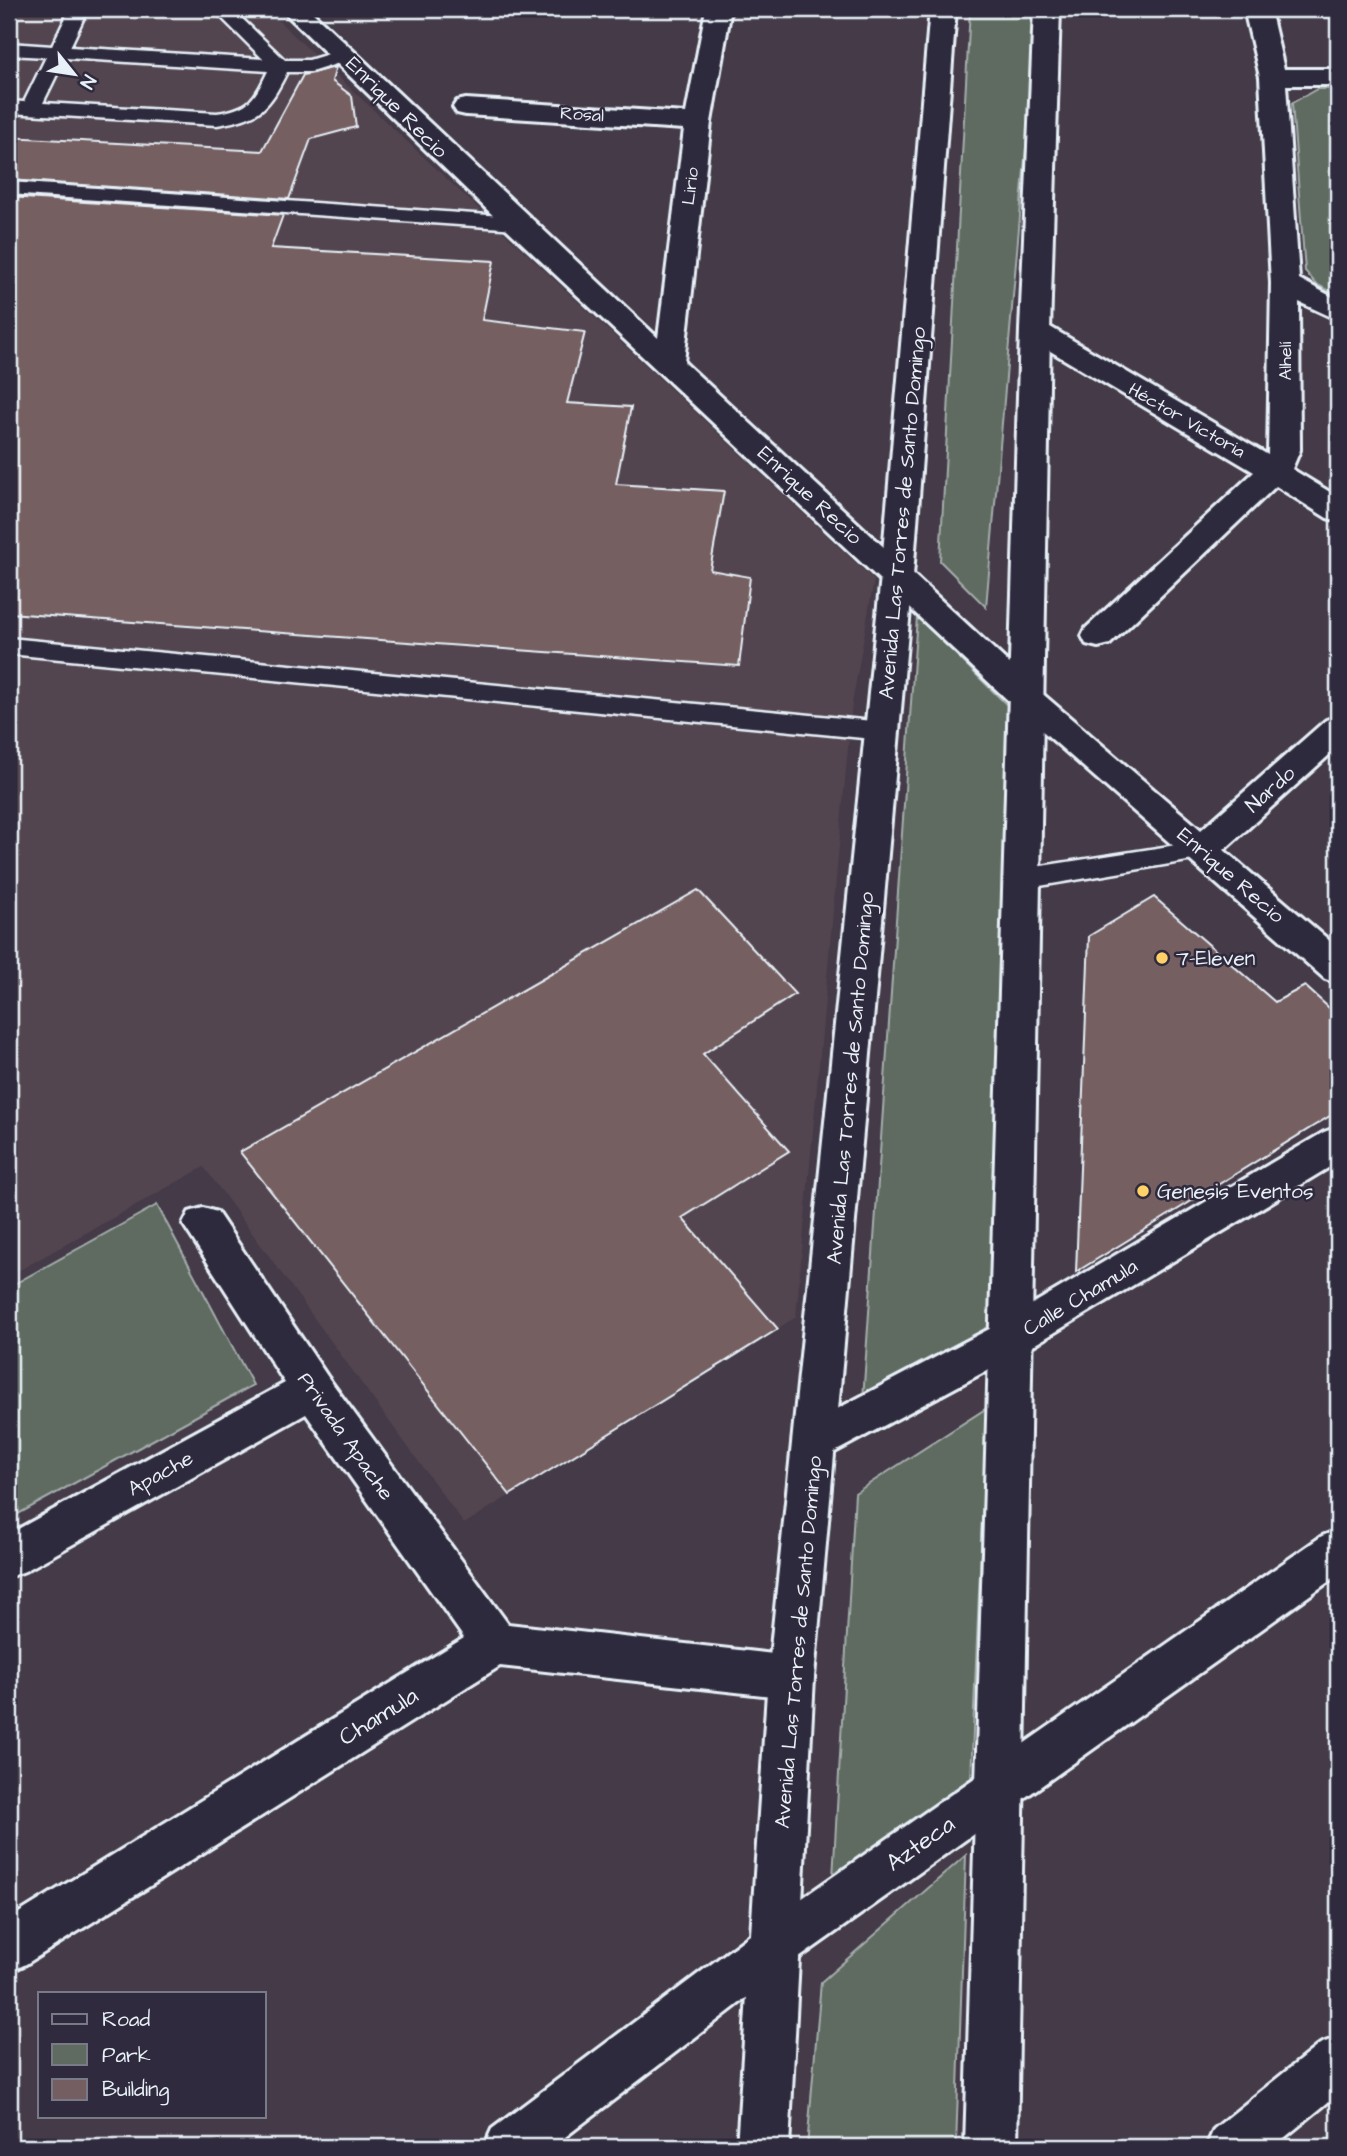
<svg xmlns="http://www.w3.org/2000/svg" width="1347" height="2156" font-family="'Architects Daughter',sans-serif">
<rect width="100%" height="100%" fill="#443a48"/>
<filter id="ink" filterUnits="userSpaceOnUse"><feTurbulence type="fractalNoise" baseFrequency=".0143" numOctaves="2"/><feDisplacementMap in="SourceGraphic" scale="14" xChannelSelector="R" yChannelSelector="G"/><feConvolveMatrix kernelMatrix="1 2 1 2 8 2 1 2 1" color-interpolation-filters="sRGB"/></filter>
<g filter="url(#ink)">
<path fill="#524550" d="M9,9H266L874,580L852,704L796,1317L464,1524L204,1167L9,1276Z"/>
<path fill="#5f6b60" stroke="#a4aeac" stroke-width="2" d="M970,9H1038L986,607L940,561Z
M1317,89H1338V296L1316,284L1305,271L1292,103Z
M917,616L1009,707L995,1338L862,1414Z
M157,1205L253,1385L9,1519V1287Z
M987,1408L971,1778L833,1878L855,1493Z
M966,1855L956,2147H807L821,1982Z"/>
<path fill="#745e61" stroke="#e8f1f8" stroke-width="2" d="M336,67L332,81L352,96L356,127L311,139L289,199L9,180V137L262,151L303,75Z
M9,197L283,215L271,248L494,261L482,320L585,332L567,403L631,407L616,484L724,491L710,570L750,577L739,666L9,613Z
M698,890L795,994L703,1054L789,1151L682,1218L778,1329L510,1495L240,1152Z
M1154,897L1275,1002L1305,986L1338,1016V1111L1076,1272L1089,936Z"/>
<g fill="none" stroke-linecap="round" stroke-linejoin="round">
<defs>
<path id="lane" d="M70,9H88L70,47L263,59L213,9H232L285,60H309L345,49L354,55L352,59L311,72H287C268,110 260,118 217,125L9,113V101L24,102L46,57L9,55V43L52,46ZM65,58L268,71C254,100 250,108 217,113L43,103Z
M9,182L517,217L524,219L527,223L524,227L517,229L9,194Z
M9,638L883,722L892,725L895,731L892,737L883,740L9,654Z
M1202,841L1211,843L1215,850L1211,857L1022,889L1013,886L1009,879L1013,872L1022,869Z"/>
<path id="street" d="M281,9H309L658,338L684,129L466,115L457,113L453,107L457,101L466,99L686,113L706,9H731L711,122L684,362L1038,690L1201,830L1326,720L1338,716V747L1224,850L1338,948V983L1325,979L1014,706L507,229Z
M1244,9H1270L1284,69H1338V85H1286L1299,279L1338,300V320L1299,302L1300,450L1292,469L1338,497V521L1327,518L1276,486L1110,644L1098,647L1086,644L1082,636L1086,628L1254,472L1025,336L1020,330L1025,324L1035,321L1045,324L1268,455L1271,283L1260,77Z
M1338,1127V1162L1027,1349L831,1454L816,1460L801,1454L794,1441L801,1428L997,1325L1324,1132Z
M203,1208L217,1212L327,1376L508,1624L791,1656L807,1662L814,1677L807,1692L791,1698L500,1666L26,1964L9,1972V1919L464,1638L306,1414L25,1571L9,1577V1534L285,1383L183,1224L189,1212Z
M1338,1530V1575L792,1963L552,2147H484L492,2129L758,1929L1322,1536Z
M1338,2037V2094L1273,2147H1206L1214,2129L1320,2044Z"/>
<path id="secondary" d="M930,9H956L913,576L814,1677L789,2147H737L768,1677L881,576Z
M1034,9H1060L1050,330L1017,2147H965L1020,330Z"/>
</defs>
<use href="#lane" stroke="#e8f1f8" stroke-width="5"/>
<use href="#street" stroke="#e8f1f8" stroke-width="6"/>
<use href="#secondary" stroke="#e8f1f8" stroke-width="6"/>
<use href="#lane" fill="#2f2a3d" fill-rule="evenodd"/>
<use href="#street" fill="#2f2a3d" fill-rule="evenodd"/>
<use href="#secondary" fill="#2f2a3d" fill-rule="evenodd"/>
</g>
</g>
<g fill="#ffd166" stroke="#2f2a3d" stroke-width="2.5">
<circle cx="1162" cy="958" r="7"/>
<circle cx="1143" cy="1191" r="7"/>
</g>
<g text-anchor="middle" stroke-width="5" stroke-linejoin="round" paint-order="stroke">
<g font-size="18" fill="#e8f1f8" stroke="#2f2a3d">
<text transform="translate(582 114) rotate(4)" y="6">Rosal</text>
<text transform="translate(690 186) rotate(-83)" y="6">Lirio</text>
<text transform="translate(1285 361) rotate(-90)" y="6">Alhelí</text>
<text transform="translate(1187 420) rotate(30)" y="6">Héctor Victoria</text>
</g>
<g font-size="21" fill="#e8f1f8" stroke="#2f2a3d">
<text transform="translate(397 107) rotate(45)" y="7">Enrique Recio</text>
<text transform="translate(810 495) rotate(43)" y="7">Enrique Recio</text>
<text transform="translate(902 513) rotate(-85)" y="7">Avenida Las Torres de Santo Domingo</text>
<text transform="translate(1270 789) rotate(-42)" y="7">Nardo</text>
<text transform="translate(1231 875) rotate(41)" y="7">Enrique Recio</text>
<text transform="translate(850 1078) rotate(-85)" y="7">Avenida Las Torres de Santo Domingo</text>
<text transform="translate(1080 1297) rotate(-31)" y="7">Calle Chamula</text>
<text transform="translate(346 1436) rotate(55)" y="7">Privada Apache</text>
<text transform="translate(160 1473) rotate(-29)" y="7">Apache</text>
<text transform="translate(798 1642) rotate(-85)" y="7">Avenida Las Torres de Santo Domingo</text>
</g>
<g font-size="21" fill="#e8f1f8" stroke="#2f2a3d" text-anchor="start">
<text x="1176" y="965">7-Eleven</text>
<text x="1157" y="1198">Genesis Eventos</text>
</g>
<g font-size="24" fill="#e8f1f8" stroke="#2f2a3d">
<text transform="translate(378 1716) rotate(-32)" y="8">Chamula</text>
<text transform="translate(920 1843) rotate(-35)" y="8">Azteca</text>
</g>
</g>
<rect width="1347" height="2156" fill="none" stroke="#2f2a3d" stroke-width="35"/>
<rect x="18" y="18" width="1312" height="2121" fill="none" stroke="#e8f1f8" stroke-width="2.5" filter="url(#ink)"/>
<rect x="38" y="1992" width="228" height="126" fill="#2f2a3d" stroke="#797a88" stroke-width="2"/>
<rect x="52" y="2014" width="35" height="10" fill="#2f2a3d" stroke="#797a88" stroke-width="2"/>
<text x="102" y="2026" font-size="21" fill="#e8f1f8">Road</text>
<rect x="52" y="2044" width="35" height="21" fill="#5f6b60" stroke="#797a88" stroke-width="2"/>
<text x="102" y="2062" font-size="21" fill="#e8f1f8">Park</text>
<rect x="52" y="2079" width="35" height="21" fill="#745e61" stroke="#797a88" stroke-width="2"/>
<text x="102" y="2096" font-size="21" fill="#e8f1f8">Building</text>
<g transform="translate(74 74) rotate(120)" stroke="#2f2a3d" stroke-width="5" paint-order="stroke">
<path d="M0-5L12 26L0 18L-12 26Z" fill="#e8f1f8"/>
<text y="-10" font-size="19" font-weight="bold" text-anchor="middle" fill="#e8f1f8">N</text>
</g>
</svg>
